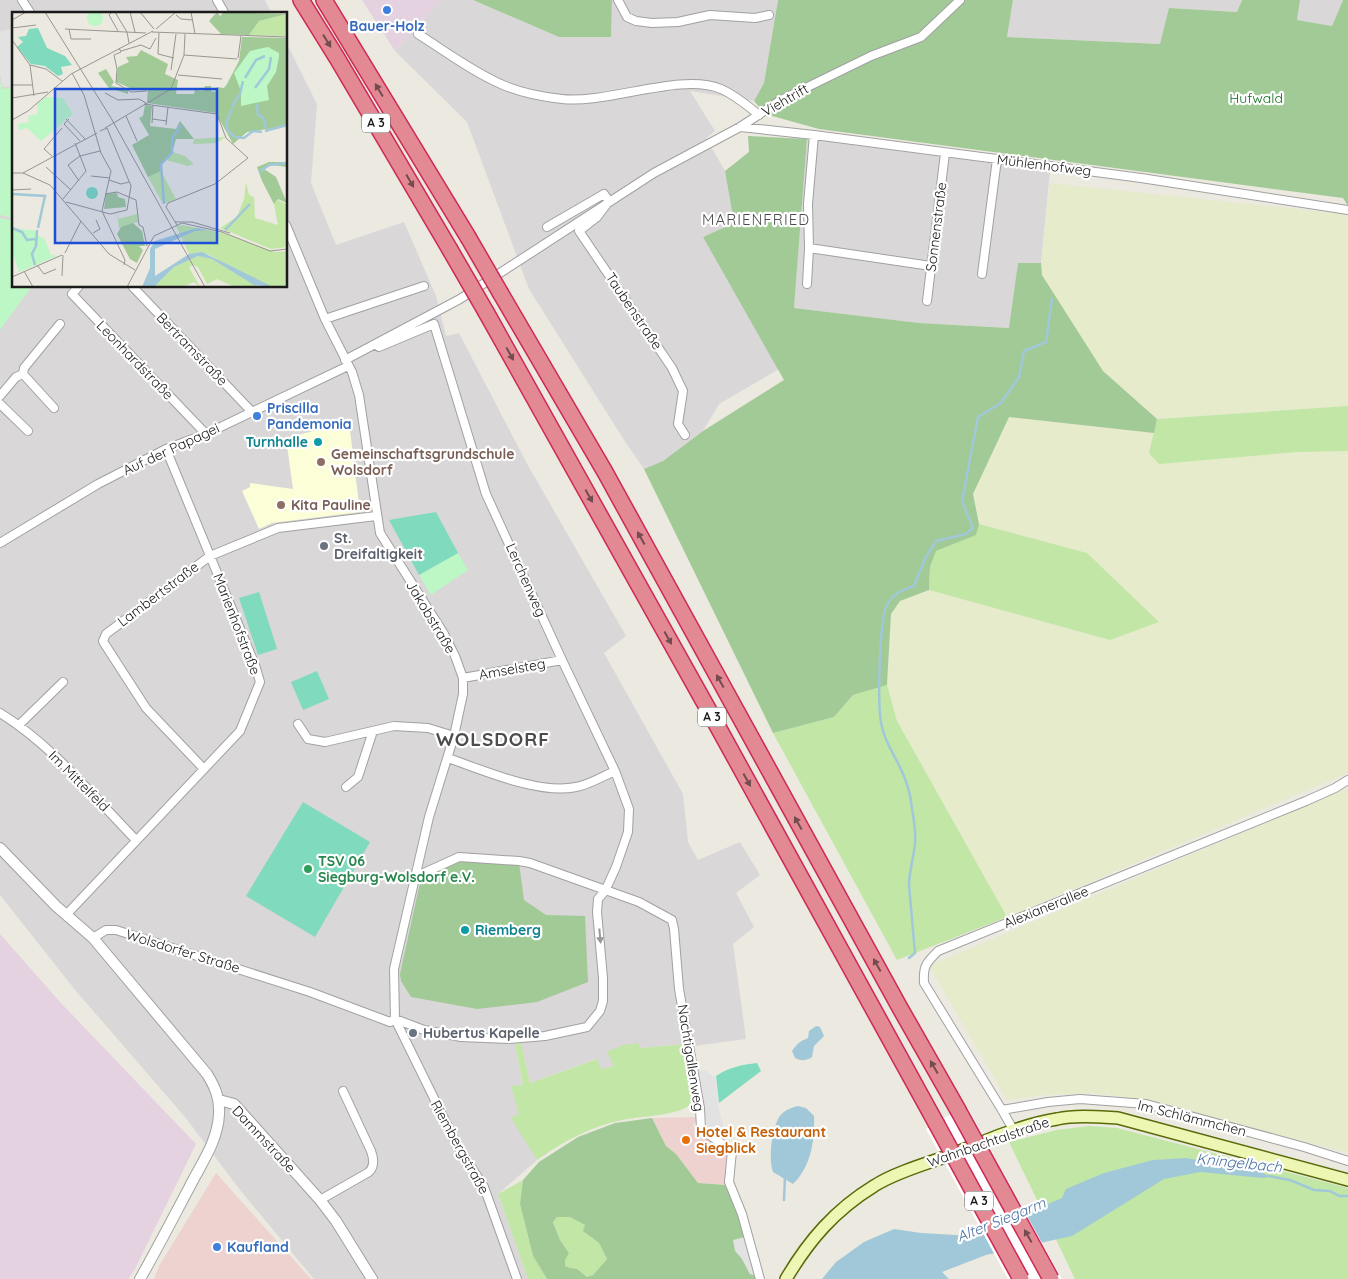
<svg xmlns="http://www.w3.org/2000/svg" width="1348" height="1279" font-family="Quicksand,sans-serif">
<rect width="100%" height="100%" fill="#ece9e0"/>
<path fill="#d9d7d7" d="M0,0H265L272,14H14V286H286V42L317,104L311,183L336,245L404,222L436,296L446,336L459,333L526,462L626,636L604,653L683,794L688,842L698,860L740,842L760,875L736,893L754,927L733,944L746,1039L694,1046L686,1044L639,1048L614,1066L601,1069L596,1059L530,1083L521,1043L515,1044L523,1086L520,1114L512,1118L537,1160L498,1194L528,1279H314L240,1190L185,1117L76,991L0,895Z
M441,0H473L559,37H611L612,0H778L764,83L754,101L690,91L715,131L706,138L725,171L734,223L703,237L779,369L719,404L703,431L663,461L644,469L624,440L529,289L467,122L395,51Z
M1013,0H1242L1237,12L1170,8L1160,44L1007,37Z
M1300,0H1343L1332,26L1297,20Z
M807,139L1050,171L1041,263H1018L1010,328L919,323L794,308Z"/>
<path fill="#edd2cf" d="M698,1117L693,1126L729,1155L725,1185L698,1183L676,1154L666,1146L652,1118Z
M216,1173L311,1279H154L159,1266Z"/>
<path fill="#e5d2e0" d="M362,0H441L395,51Z
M0,934L60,1002L196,1144L135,1269L128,1279H0Z"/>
<path fill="#fbfed7" d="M349,422L360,512L272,523L259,529L242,491L250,487V483L293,489L286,438Z"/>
<path fill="#e6ebcb" d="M1050,183L1344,214L1348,219V406L1157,419L1103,371L1042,275L1041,263Z
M1009,417L1154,433L1149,453L1348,450V773L1007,917L897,721L887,685L891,614L900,601L929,590L1110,640L1159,622L1087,553L979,524L973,494Z
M1348,788V1153L1144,1100L1092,1093L1046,1095L1007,1100L929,966Z"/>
<path fill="#c1e6a6" d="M1348,406V450L1347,451L1297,452L1159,464L1149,453L1157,419Z
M979,524L1087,553L1159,622L1110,640L929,590L930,567L936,551L975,535Z
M887,685L897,721L1007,917L897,960L773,733L834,717L853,695Z
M521,1043L530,1083L597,1059L601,1069L614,1066L607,1052L623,1045L638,1043L640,1048L686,1044C689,1059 699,1092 690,1104C683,1114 648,1116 635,1118C597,1123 569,1138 537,1160L511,1118L519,1114L511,1086L523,1085L515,1044Z
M1089,1126L1117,1128L1348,1188V1279H1075L1009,1142L1057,1130Z
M523,1180L520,1204L533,1256L547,1279H528L498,1194Z
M557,1217H570L585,1225L592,1238L599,1243L607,1259L593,1275L587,1277C577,1268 575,1271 565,1266V1260L569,1253L560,1240L553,1221Z"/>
<path fill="#a1ca96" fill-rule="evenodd" d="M473,0H612L611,37H559Z
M778,0H1013L1007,37L1160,44L1169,8L1237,12L1242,0H1300L1297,20L1332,26L1343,0H1348V206L1343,198L819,129L765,114L754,101L764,83Z
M748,136L807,139L794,308L919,323L1009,328L1018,263H1041L1042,275L1103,371L1157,419L1154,433L1009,417L973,494L979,524L976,535L936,551L930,567L929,590L900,601L891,614L887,685L853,695L834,717L773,733L644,469L663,461L703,431L784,380L703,237L734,223L725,171L749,152Z
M459,862L519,863L524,900L546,915L585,916L588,982L537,1002L477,1009L411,997L401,981L400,974L421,878Z
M652,1118L666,1146L676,1154L698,1183L725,1185L739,1215L745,1237L740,1255L750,1274L755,1275V1279H547L533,1256L520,1204L523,1180L539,1162L578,1137L615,1123ZM557,1217H570L585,1225L583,1231L599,1243L607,1259L593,1275L587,1277L577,1269L570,1268L565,1266V1260L569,1253L560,1240L553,1222Z"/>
<path fill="#bcf7c5" d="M0,81L2,89L14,87V218L0,215Z
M0,218L14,221V286H32L0,330Z
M458,553L468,570L431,595L419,575Z"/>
<path fill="#7fdabe" d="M436,512L458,553L419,575L389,520Z
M259,592L277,649L258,655L239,598Z
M317,671L329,699L303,710L291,682Z
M303,802L370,842L315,937L246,896Z
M757,1063L761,1071L719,1103L716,1076C729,1067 742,1065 757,1063Z"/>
<path fill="#e2e2e2" d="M14,29V86L2,87L0,74V31Z
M707,1070L709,1074L715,1077L718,1104L723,1125L722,1139L708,1131L698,1071Z
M745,1237L755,1275L750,1274L744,1261L735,1251L733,1240Z"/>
<path fill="#a1c8d9" d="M816,1026L820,1027L824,1036L814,1046L812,1057C806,1061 801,1061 795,1058L792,1051C797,1044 800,1041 808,1038L809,1031Z
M798,1106L806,1108L814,1116C815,1140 811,1167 793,1184L773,1172C768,1159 772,1131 778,1119C782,1111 790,1108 798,1106Z
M1186,1158L1262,1172L1269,1177L1263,1178L1200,1172L1164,1179L1072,1236L986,1255L942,1272L949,1279H822L836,1262L864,1242L894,1229L921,1233L973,1236L1062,1198L1066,1189L1104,1173L1153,1160Z"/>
<path fill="#fff" d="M966,1105L1062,1279H1008L926,1129Z"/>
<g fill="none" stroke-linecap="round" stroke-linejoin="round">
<path stroke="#a1c8d9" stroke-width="2.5" d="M909,958L915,953L909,885C909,871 914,857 915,843C916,833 914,820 912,809C911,800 909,788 905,779C899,761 886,746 882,727C877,709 879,620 887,605C893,593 903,590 914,586L926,557L936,541L966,534L973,528L962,501L978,417L1001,403L1019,377L1024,351L1046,342L1052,299
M1268,1176L1290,1180L1314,1190L1330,1191L1339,1196H1348
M784,1200L785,1176"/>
<defs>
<path id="minor" d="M22,0L31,14
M217,0L225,14
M618,0L627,17L636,21L652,23L678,22L710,15L755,18L769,15
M418,34C445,51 473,72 503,85C522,93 543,97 562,99C609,104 681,72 721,89C735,95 748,106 759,115
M740,127L814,135L1141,178L1348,210
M286,225L325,319L352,372L359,395L380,533L444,634L455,656L463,678V694L454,736L429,817L394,969L395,1019L457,1145L484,1187L517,1279
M547,227L604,194L609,201L597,217L579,231L672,368L683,391L678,424L685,435
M809,248L931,266
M982,274L997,159
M807,284L809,248L808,204L814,135
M79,286L72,294L206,434
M132,286L252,412
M927,301L945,153
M325,319L424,286
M376,345L379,347L434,324L486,494L562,660L615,771L629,809L628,832L616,867L605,891L598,899L597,912L603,978V1001L600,1011L587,1027L545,1036L509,1039L461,1037L424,1030L395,1019
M345,360L460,299L654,173L740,127L781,100L871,56L921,37L960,0
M23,374L54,408
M0,396L16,377L23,374L24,368L60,324
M0,404L28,431
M0,543L98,484L166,449L206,434L348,366
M463,678L562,660
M0,713C52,745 93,796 136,840
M298,724L308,739L325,742L394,726L428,728L454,736
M19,725L63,682
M448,758C483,770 539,795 576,787C589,785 603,776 615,771
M203,768L146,708L104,643L103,641L106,634L210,556L278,528L376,516
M346,787L358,777L373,731
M415,877L459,857L519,861L530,863L639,902L672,920L674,929L679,989L700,1108L701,1129L732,1151L729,1182L742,1214L760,1279
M66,915L240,731L260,682L255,665L166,449
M93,938L106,930H116L310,992L390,1022L395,1019
M1002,1110L1048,1102L1080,1099L1146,1104L1304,1147L1348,1161
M1014,1131L1002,1110L924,983C923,966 926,963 938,951L1306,801L1335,788L1348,780
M320,1200L369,1172C375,1166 374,1159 371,1151L343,1091"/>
<path id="tertiary" d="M0,848L56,906L93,938L207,1074C215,1087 220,1098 219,1114C218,1141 201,1164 189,1188C173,1218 157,1249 140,1279
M219,1100L234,1104L320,1200L336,1221L372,1279"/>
<path id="secondary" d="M786,1279C809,1240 835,1210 874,1186C892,1174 924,1164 945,1157C981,1143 1019,1125 1057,1119C1077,1115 1098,1117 1118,1118L1348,1180"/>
<path id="motorway" d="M301,0L337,58L449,248
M324,0L468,237
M501,294L605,472L900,1008L958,1110
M486,312L713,718L936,1123"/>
</defs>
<use href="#minor" stroke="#a1a1a1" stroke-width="10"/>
<use href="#tertiary" stroke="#a1a1a1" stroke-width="12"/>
<use href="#secondary" stroke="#596b08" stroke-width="14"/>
<use href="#motorway" stroke="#ce2955" stroke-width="18"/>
<use href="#minor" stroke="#fff" stroke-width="8"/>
<use href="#tertiary" stroke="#fff" stroke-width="10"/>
<use href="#secondary" stroke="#eef6b4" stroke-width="11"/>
<use href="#motorway" stroke="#e28993" stroke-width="15"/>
<defs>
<path id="motorway-bridge" d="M468,237L501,294
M449,248L486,312
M958,1110L1051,1279
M936,1123L1021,1279"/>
</defs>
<use href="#motorway-bridge" stroke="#ce2955" stroke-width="18" stroke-linecap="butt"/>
<use href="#motorway-bridge" stroke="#e28993" stroke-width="15"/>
</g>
<defs><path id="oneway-solid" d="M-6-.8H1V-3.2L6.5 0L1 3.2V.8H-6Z" transform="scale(1.25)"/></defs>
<g fill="#744c50">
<use href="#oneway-solid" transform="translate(327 41) rotate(58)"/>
<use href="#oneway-solid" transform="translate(379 90) rotate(-121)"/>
<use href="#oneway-solid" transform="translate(410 181) rotate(60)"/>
<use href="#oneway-solid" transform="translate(510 354) rotate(61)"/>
<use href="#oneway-solid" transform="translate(589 496) rotate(61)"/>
<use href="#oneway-solid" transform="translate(641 538) rotate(-119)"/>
<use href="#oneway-solid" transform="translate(668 638) rotate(61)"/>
<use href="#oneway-solid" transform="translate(720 681) rotate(-119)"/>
<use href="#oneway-solid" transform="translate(747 780) rotate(61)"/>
<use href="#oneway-solid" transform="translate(798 823) rotate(-119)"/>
<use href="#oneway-solid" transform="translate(877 965) rotate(-119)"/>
<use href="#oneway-solid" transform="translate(934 1067) rotate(-120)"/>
<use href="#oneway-solid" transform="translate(1028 1236) rotate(-119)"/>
</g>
<use fill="#989898" href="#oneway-solid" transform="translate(600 936) rotate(85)"/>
<g fill="#3f7fe0" stroke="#fff" stroke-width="2">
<circle cx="387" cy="10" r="5"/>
<circle cx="257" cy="416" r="5"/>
<circle cx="217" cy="1247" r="5"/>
</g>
<g fill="#0f9aa8" stroke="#fff" stroke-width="2">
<circle cx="318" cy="442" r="5"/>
<circle cx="465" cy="930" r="5"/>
</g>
<g fill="#8d6e63" stroke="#fff" stroke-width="2">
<circle cx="321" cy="462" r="5"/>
<circle cx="281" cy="505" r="5"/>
</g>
<g fill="#6b7280" stroke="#fff" stroke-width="2">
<circle cx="324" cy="546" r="5"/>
<circle cx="413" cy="1033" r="5"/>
</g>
<circle fill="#2e9e5b" stroke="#fff" stroke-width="2" cx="308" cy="869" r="5"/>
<circle fill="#e8710a" stroke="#fff" stroke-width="2" cx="686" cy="1140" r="5"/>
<g text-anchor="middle" stroke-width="4.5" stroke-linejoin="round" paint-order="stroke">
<g fill="#fff" stroke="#5f5f5f" stroke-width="1">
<rect x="362" y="113.5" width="28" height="19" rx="4"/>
<rect x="698" y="707.5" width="28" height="19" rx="4"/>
<rect x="965" y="1191.5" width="28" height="19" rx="4"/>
</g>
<g font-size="12" font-weight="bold" fill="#1a1a1a">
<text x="376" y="127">A 3</text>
<text x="712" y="721">A 3</text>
<text x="979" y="1205">A 3</text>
</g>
<g font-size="14" font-weight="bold" fill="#366cbe" stroke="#fff" text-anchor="start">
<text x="387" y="31" text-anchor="middle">Bauer-Holz</text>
<text x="267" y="413">Priscilla<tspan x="267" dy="16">Pandemonia</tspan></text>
<text x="227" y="1252">Kaufland</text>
</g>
<g font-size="14" fill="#0e721e" stroke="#fff">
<text x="1256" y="103">Hufwald</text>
</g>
<g font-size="14" fill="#1a1a1a" stroke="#fff">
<text transform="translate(785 100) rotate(-30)" y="5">Viehtrift</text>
<text transform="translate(1044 165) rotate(7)" y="5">Mühlenhofweg</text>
<text transform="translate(936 227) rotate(-83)" y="5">Sonnenstraße</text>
<text transform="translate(634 311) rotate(56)" y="5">Taubenstraße</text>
<text transform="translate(192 349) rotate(46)" y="5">Bertramstraße</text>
<text transform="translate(135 360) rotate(46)" y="5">Leonhardstraße</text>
<text transform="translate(171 449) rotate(-25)" y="5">Auf der Papagei</text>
<text transform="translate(526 580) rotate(66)" y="5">Lerchenweg</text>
<text transform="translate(158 594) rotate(-37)" y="5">Lambertstraße</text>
<text transform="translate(431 617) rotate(59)" y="5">Jakobstraße</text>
<text transform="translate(237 624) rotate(69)" y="5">Marienhofstraße</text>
<text transform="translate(512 669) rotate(-10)" y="5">Amselsteg</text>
<text transform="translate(79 781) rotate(45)" y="5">Im Mittelfeld</text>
<text transform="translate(1046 907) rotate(-22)" y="5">Alexianerallee</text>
<text transform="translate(183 951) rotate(17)" y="5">Wolsdorfer Straße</text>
<text transform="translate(691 1058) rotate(81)" y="5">Nachtigallenweg</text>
<text transform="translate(1192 1118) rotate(14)" y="5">Im Schlämmchen</text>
<text transform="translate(264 1139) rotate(47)" y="5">Dammstraße</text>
<text transform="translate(988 1142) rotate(-19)" y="5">Wahnbachtalstraße</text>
<text transform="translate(460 1147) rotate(61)" y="5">Riembergstraße</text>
</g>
<g font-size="14" font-weight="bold" fill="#0d838f" stroke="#fff" text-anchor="end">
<text x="308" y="447">Turnhalle</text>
<text x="475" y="935" text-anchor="start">Riemberg</text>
</g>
<g font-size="14" font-weight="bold" fill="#785e54" stroke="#fff" text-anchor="start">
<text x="331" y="459">Gemeinschaftsgrundschule<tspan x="331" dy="16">Wolsdorf</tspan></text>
<text x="291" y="510">Kita Pauline</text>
</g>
<g font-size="14" font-weight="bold" fill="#5b616d" stroke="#fff" text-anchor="start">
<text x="334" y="543">St.<tspan x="334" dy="16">Dreifaltigkeit</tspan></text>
<text x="423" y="1038">Hubertus Kapelle</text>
</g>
<g font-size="14" font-weight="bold" fill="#27864d" stroke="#fff" text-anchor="start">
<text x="318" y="866">TSV 06<tspan x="318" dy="16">Siegburg-Wolsdorf e.V.</tspan></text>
</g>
<g font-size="14" font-weight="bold" fill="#c56008" stroke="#fff" text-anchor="start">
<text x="696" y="1137">Hotel &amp; Restaurant<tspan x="696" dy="16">Siegblick</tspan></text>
</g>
<g font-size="15" letter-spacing="1" fill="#4d4d4d" stroke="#fff">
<text x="756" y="225">MARIENFRIED</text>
</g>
<g font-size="15" font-style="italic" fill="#4b72a5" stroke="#fff">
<text transform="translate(1239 1163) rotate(6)" y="5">Kningelbach</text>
<text transform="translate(1001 1220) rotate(-22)" y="5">Alter Siegarm</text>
</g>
<g font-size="19" font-weight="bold" letter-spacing="1" fill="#4d4d4d" stroke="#fff">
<text x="493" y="746">WOLSDORF</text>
</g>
</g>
<g transform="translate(12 12)">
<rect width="275" height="275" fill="#ece9e0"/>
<path d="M275,2V24L237,23L247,9ZM213,125L205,131L181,132L182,127ZM161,140L173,144L182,152L176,154L154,148ZM149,159L164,187L151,192L136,165ZM234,170L237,183L242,185L243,206L266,213L262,192L266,188L274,192L275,235L259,237L208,216L225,205L232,187ZM105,202L107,207L125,202L126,210L107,216ZM170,213L211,221L263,240L275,239V274L259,275L237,266L196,242H177L164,214ZM186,244L200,247L246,275H223L205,267L195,272L186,255L181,253L177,255L188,275L182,270L171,275H142L162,255Z" fill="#c1e6a6"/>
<path d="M205,0L208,4L212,0L275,2L247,9L237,23L209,22L197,9ZM230,25L275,26V114L235,120L221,132L204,101L135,91L136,76H118L104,70L106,55L117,50L114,45L125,44L129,38L156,52L153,62L166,68L164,82H182L183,78L191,79L193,74H199V79L203,80L205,75L212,76L215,72L227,49ZM94,57L102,70L99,74L116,77V82L97,76L86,61ZM133,93L140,94L138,114L164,117L168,109L182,127H164L160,141L150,151L149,159L136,165L120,133L137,123L127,106L131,104ZM257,150H275V155L260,153L252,157L264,165L275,191L266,187L262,192L250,169L245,155ZM105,181L106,185L113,187L114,195L92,197L94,182ZM121,211L130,219L133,234H127L131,238L125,251L118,247L105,222L109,215Z" fill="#a1ca96"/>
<path d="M75 6a8 8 0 1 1 16 0a8 8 0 1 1-16 0ZM256,35L267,41V45L264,60L255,74L257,88L229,94V79L222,61L238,39ZM34,85L51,86L61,102L29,129L15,116L7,118L6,112L17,110L16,104L26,102L25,92ZM1,216L26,219L24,223L32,226L39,243L45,244L7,260L0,239Z" fill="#bcf7c5"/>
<path d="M26,16L35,36L53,44L60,53L49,55L51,62L46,64L33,54L19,52L5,35L11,30L6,25L14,24L17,17ZM74 181a6 6 0 1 1 12 0a6 6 0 1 1-12 0Z" fill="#7fdabe"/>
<path d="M185,216L195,218L183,219L143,237V264L177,242L190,240L261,275L242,273L200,247L186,244L162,255L142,275H130L138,256V237L143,229Z" fill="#a1c8d9"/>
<path fill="none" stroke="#a1c8d9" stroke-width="2.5" d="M233,66L244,48L253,44M243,76L257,57L259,45M245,92L246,103L251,105L254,116M220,95L228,82L231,69M220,97L214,111L216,119L223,125L232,126L241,119L250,120M253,119L275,113M247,160L257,153L275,151M0,182L33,184L26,216M152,192L149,152L160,141V127L169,113M0,216L10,220L15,228L23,227M213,218L238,192M23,253L20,242L24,234L25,218"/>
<path fill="none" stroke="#989691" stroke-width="1" d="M33,0L99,106L193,275M100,0L97,3L106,19M103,0L115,20L117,31M118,0L123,20M128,0L142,17M179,0L183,22M164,3L169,7L181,8M0,8L14,0M0,16L24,13M53,17L134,21M57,17L59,27H79M144,17L164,0M140,20L275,25M147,21L146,42L162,46M0,28L18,53L22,84M107,36L109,40L102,43L105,57L104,71L119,80L135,79M109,39L129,33L138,37L144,26M172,43L225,47M226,46L229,24M18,53L34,57L50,69M159,58L164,22M60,61L72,83L89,141L99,159L90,199L113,248L112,253M166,63L210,67M0,73H20M93,81L106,88L127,87L134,91M0,86L36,80M132,92L205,102L214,126L236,146L203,172L156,191L154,195L165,213M114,104L125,129M54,107L73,127M57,107L52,112L68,129M140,107L155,109M0,108L16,99L59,62L141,19M140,111L141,93M154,113L156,95M93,116L159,77L172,43L173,22M40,144L32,137L50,116M34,155L59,178M0,161H11L38,173L97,242L123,258M11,161L85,121M79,164L98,166M97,168L109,172L117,170M67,169L56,153L68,144L88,139M0,178L19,177M93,182L105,180L124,188L127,213L131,215L135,234M51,187L74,159L63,131M54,190L98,202L115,198L119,174L95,116L88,119M163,210H180L218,221M81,221L88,217L84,208M53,241L69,209M25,253L32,262L44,257M12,259L21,275M50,264L51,243M0,265L50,243M115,275L142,224L170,211L210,220L258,239L275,237"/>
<path fill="#1d4ed8" fill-opacity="0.15" stroke="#1d4ed8" stroke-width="2.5" d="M43,77H205V231H43Z"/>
<rect width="275" height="275" fill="none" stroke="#1a1a1a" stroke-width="2.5"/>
</g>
</svg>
